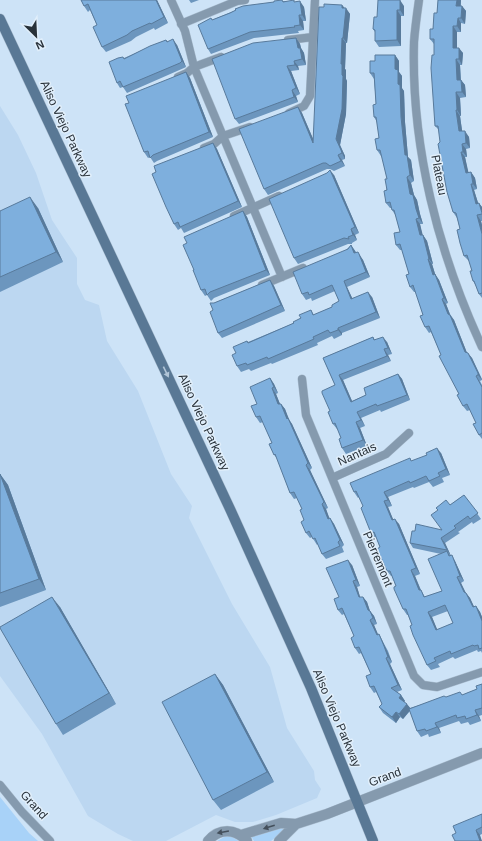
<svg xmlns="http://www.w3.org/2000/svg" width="482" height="841" font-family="Arial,sans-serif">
<rect width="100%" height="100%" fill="#cde3f7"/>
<path fill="#bcd7f1" d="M0,106L18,135L36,173L52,220L77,258V284L85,300L99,305L107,341L138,391L171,474L192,506L189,518L232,604L270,667L287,728L314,771L315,780L321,789L317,798L276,815L253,822H235L216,815L166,841H133L118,834L88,816L42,734L0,676Z"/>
<path fill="#a8d2f8" d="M0,797L29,833L38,841H0Z
M285,826L287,828L271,841H254L251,836Z
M226,836L232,837L239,841H217Z"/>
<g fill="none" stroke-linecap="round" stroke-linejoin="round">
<defs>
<path id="minor" d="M171,0L185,31L194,67L282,277
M419,0C417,14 415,28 414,42C411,147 438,252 482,347
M181,24L237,1L245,0
M288,40L313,37
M178,77L187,73L194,67L221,57
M289,113L304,106L310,96L315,0
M204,148L214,144L223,136L250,127
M234,216L279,196
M262,285L303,268
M302,379L306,415L414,676L423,685L437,687L482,672
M332,478L386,454L409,433
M0,785L22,812L50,841"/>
<path id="tertiary" d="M241,835L281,823L296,824L327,814L482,753
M208,841C219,828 235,828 247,841
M279,841L296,824"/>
<path id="secondary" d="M0,19L231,511L311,688L373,841"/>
</defs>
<use href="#minor" stroke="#acbfd1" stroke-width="9"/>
<use href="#tertiary" stroke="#acbfd1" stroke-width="11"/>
<use href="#secondary" stroke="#acbfd1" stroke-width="11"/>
<use href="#minor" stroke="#859aae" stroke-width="8"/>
<use href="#tertiary" stroke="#859aae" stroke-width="10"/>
<use href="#secondary" stroke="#597895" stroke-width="10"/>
</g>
<path fill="#6c96be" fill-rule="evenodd" d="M81,0H157L168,23L155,30L154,28L136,37L131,41L106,52L102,47L97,25L90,10L88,12L84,6Z
M189,0H199L191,3Z
M438,0H461V6H462L466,11L465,24L461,23V32H457V48L463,53L462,65H460L461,80L465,85L466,97L460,98L461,116H460L462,131L469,137L470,148L466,149L467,157H465L468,173L471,172L475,178L477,189L474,190L478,203L482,207V221H481L482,225V298L479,294L476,286L473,281L472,271L469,261L464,256L460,229L457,218L453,212L439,130L435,126L434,44L430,39L437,13Z
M284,1L295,2L304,7L306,21H303L304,30L298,31L299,33L254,38L211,54L208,49L212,20L236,10Z
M342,5L350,14L347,43H346L345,69L346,70V79L347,81L346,114L340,145L345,156V159L342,160L345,166L334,171L330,169H327L268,195L264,189L298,107L302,113L313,139L324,7Z
M404,6V16H401V46L379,47L375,41V32L373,29L377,17Z
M296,38L300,44L301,48L304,53L306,65L298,66L299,70L291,71L300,94L296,96L298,102L239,124L235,119Z
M166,40L167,41L177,45L186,67L184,68L127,93L123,87L120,88L117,83L124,58Z
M395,55L399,61V72L402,76V89L404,91L405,122L408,157L411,160L414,181L411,183L414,195L417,200L420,214L423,224H420L422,235H423L427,241L433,264H432L435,274L439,280L448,303L446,304L450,314L454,320L467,353L472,358L482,379V380L480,381L482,385V439L479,435L476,423L470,410L467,411L463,406L459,394L431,332L429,333L425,327L423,315L416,292H414L410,287L409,274L402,250H400L396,245L400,232L396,216L392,210L391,208H390L386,203L387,179L382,156H381L377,150L379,138L377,122L374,117L376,104L374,79L370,73L375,61Z
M186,72L190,78L213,137L157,161L154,163L150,157L148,158L144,152L129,103Z
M213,143L217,149L242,207L184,233L181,228L178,230L174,224L156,172Z
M334,175L359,233L355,235L357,240L352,243V244H348L298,264L294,258Z
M38,208L63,262L0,292V211Z
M243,211L247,217L270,275L214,298L211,301L207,295L205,296L201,290L194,270L187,243Z
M351,245L356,252L363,260L370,277L347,287L352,298L372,297L380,318L342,333V335L334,339L332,336L317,343L318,345L272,364L271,363L251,371L249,369L241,372L237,366L236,353L247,341L248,342L294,323L301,318L311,310L314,315L332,307L339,301L335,291L312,301L311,298L306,300L302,294Z
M270,280L274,286L285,311L222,338L218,333L213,310L214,303Z
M373,337L375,340L387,342L392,354L388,355L391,361L343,380L352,401L366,395L398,374L402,379L410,400L381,412L380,410L361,418L365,426L360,428L367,446L346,454L342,448L341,438L338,429H337L333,424L330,411L335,385L323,358Z
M270,378L274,384L278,393L276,394L280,404H281L285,409L288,418L292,424L312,468L310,470L328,508L326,509L329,518H330L334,524L344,545L342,547L344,552L326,559L322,554L318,544L317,545L312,537L310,538L306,533L302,509L297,498L294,499L290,493L277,458L274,455L272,443L263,422L260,423L256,417L257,404Z
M441,453L450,475L442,478L444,482L433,487L429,482L414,488L413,487L388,497L392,506L388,507L393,520L399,524L420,574L415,576L421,590L425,597L442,591L441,554L413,548L410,543L415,531L442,530L450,505L464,495L481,519L473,524L472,522L458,532L460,533L445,543L451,556L455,561L464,581L461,583L466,593L470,598L474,607L476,606L480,612L482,617V653L481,651L478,652L477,650L455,659L453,657L438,664L440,667L431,670L427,665L408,615H407L403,609L396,586L392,576H391L387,571L380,547L376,538L375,539L371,533L363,506L359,497L358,498L354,492L412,461ZM448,611L453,623L437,630L432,617Z
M0,474L8,485L46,590L0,607Z
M352,565L360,586L357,587L360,597H363L367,602L370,611L374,616L377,624L374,625L378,635L379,634L382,640L388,651L392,662L390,664L402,690L397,692L401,695L405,701L404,702L410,708L446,697L462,695L477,689L482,684V715L479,716L481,721L470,725L468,722L461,724L459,721L439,728L441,733L429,737L428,734L421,737L417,731L410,711L403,719L400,717L396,723L383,713L379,707L382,704L376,692L374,693L370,687L371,674L361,653L359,654L355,648L354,636L344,614L342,615L338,610L339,597Z
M60,607L116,704L63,735L56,724Z
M215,674L223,685L274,782L221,810L213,800Z
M482,814V834L480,835L456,833Z"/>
<path fill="#587a9b" d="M156,0H157L168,23L164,17Z
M400,0L404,6V16L400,10Z
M457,0H461L460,11L456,6Z
M300,1L304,7L306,21L302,15Z
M342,5L346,10V8L350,14L347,43L343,38Z
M462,6L466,11L465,24L461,18Z
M397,10L401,16V46L397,40Z
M299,15L303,21L304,30L300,25Z
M458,18L461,23V32L457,26Z
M453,26L457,32V53L453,48Z
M296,38L300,44L301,48L304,53L306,65L302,59L298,48Z
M342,38L346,43L345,69L346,70V79L347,81L346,114L340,145L345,156V159L342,153L336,139L342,75L341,64Z
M173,39L177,45L186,67L182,61Z
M459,48L463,53L462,65L459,59Z
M395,55L399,61V72L402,76V88L404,91L405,122L408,157L411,160L414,181L410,175L405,155L398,84L395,69Z
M456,59L460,65L461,86L457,80Z
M294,61L298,66L299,70L295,65Z
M287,66L291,71L300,94L296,88Z
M186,72L190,78L213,137L209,132Z
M461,80L465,85L466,97L462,92Z
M292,90L296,96L298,102L294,97Z
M456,92L460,98L461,116L457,110Z
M298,107L302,113L317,148L313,143Z
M456,110L460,116L463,137L459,131Z
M465,131L469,137L470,148L466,143Z
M213,143L217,149L242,207L238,201Z
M462,144L466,149L467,157L463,152Z
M461,152L465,157L470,179L466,173Z
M338,155L342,160L345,166L341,161Z
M330,170L334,175L359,233L355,227Z
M471,172L475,178L477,189L473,184Z
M407,177L411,183L414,195L417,200L420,214L423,224L419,218L410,194Z
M471,184L474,190L480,209L476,204Z
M30,197L38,208L63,262L56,252Z
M479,203L482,207V213Z
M243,211L247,217L270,275L266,270Z
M477,215L481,221L482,225V234Z
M416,219L420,224L424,240L420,235Z
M351,229L355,235L357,240L353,235Z
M423,235L427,241L433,264L429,259Z
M351,245L355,251L358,259L354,253Z
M358,252L363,260L370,277L366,272Z
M428,259L432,264L437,280L433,275Z
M435,274L439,280L448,303L444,298Z
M270,280L274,286L285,311L281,305Z
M344,281L347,287L355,304L351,299Z
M368,292L372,297L380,318L376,312Z
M442,299L446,304L452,320L448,314Z
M450,315L454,320L469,358L465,352Z
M338,328L342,333V335L338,330Z
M383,337L387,342L392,354L388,348Z
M384,349L388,355L391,361L387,356Z
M468,353L472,358L482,380L478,375Z
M398,374L402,379L410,400L407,395Z
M339,375L343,380L355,408L351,402Z
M270,378L274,384L278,393L274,387Z
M272,388L276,394L282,409L278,404Z
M281,404L285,409L291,424L287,419Z
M357,412L361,418L365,426L361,420Z
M288,418L292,424L312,468L308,463Z
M356,422L360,428L367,446L363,440Z
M437,448L441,453L450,475L446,469Z
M306,465L310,470L328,508L324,502Z
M0,474L8,485L46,590L39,579Z
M384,492L388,497L392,506L388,500Z
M384,501L388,507L396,526L392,520Z
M322,504L326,509L332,525L328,519Z
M330,518L334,524L344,545L340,540Z
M395,519L399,524L420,574L416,568Z
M441,538L445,543L451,556L447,550Z
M452,555L455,561L464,581L460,576Z
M348,560L352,565L360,586L356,580Z
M411,570L415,576L423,596L419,590Z
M457,577L461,583L468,598L464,592Z
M353,581L357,587L362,603L359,597Z
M466,593L470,598L477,613L473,607Z
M52,597L60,607L116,704L109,693Z
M363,597L367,602L370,611L374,616L377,624L368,610Z
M476,606L480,612L482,617V621Z
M428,612L432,617L440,636L436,630Z
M370,620L374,625L381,641L377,635Z
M379,634L382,640L392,662L388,657Z
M386,658L390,664L402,690L398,685Z
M215,674L223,685L274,782L267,772Z
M401,695L405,701L403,703L399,698Z
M407,704L411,709L403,719L399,714Z
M475,710L479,716L481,721L477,715Z
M396,712L400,717L396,723L392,717Z
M435,723L439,728L441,733L437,727Z
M476,830L480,835L482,841H480Z"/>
<path fill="#7eafdd" stroke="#587a9b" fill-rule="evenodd" d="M81,0H156L164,17L151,24L150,23L132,31L127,35L102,47L93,27L97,25L88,4L84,6Z
M282,0L283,2L294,0V2L300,1L302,15H299L300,25L294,26L295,27L250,32L208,49L198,25L211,18L212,20L230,13L236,10L235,9L243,6L274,2V1Z
M378,0H400V10H397V40L375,41V30L373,29L374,17H377Z
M438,0H457L456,6H462L461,18H458L457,26H453V48H459V59H456L457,80H461L462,92H456L457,110H456L459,131H465L466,143L462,144L463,152H461L466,173L471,172L473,184H471L476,204L479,203L482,213V214L477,215L482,234V293L479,294L474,281H473L470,271H472L467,255L464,256L460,243L457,230L460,229L456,213L453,212L447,192L438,144L440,142L438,126H435L431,68L432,55H434V39H430V29H433L434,13H437Z
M324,4L342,5V8H346L343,38H342L341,64H342V75L343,76L342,109L336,139L341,150L342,153L338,155L341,161L330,166L326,163H323L264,189L239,129L298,107L313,143L319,7H324Z
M296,38L298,48H300L302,59L294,61L295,65L287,66L296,88L292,90L294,97L235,119L212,59L253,43Z
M173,39L182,61L180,63L123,87L120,81L117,83L109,62L118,58L123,57L124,59L150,46L166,40L167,42Z
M375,55H395V69L398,70V84L400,85L401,117L405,155H407L410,175L407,177L410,194L413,195L416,209L419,218L416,219L420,235H423L429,259H428L433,275L435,274L444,298L442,299L448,314L450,315L465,352L468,353L478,373V375L476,376L482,387V433L479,435L473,424L476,423L467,404L463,406L457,395L459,394L439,356L441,355L429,326L425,327L420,316L423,315L413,285L410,287L406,275L409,274L400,244L396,245L394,233L400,232L394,210H392L390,202L386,203L384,191L387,190L385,179H387L380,150H377L375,139L379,138L376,117H374L373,105L376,104L374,73H370V61H375Z
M186,72L209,132L153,155L150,158L148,151L144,152L125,104L129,103L126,96Z
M213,143L238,201L180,227L178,222L174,224L166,207L152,174L156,172L154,166Z
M330,170L355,227L351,229L353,235L348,237L349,239L344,238L294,258L269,199L327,173Z
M30,197L56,252L0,277V211Z
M243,211L266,270L210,292L207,295L205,289L201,290L193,270H194L183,245L187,243L184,237Z
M351,245L354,253L358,252L359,254L366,272L344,281L351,299L368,292L376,312L338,328V330L330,333L328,330L313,337L314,339L268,359L267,357L247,365L246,363L237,366L232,355L236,353L233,347L247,341L248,343L294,323L293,322L301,318L299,315L311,310L313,315L332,307V305L339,301L332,285L309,295L308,292L302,294L293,272L348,249Z
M270,280L281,305L218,333L210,312L213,310L210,303H214Z
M373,337L374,340L383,337L388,348L384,349L387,356L339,375L351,402L366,395L364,388L398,374L407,395L377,406L376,404L357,412L361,420L356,422L363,440L342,448L339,439L341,438L335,423L333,424L328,412L330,411L322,393V391L335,385L323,358Z
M270,378L274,387L272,388L278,404H281L287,419L288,418L308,463L306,465L324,502L322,504L328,519L330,518L340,540L338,542L340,546L322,554L315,538L313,539L309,531L306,533L301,522L304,520L300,510L302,509L294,492L290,493L275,454L274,455L269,444L272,443L263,423L260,416L256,417L251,406L257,404L250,387Z
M437,448L446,469L438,473L440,476L429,481L426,476L410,483L409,481L384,492L388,500L384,501L392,520L395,519L416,568L411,570L419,590H421L424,597L442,591L428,559L447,551L449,556L452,555L460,576L457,577L464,592L466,593L473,607L476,606L482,621V648L479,649L478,645L474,646L473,645L451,654L450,651L434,658L436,661L427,665L413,635L410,626L412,625L406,609H403L394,589V587L396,586L390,571H387L377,549L380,547L374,532L371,533L361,508L363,506L356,491L354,492L350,483L410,458L411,461L427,455L426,453ZM445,605L453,623L436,630L428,612Z
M0,474L39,579L0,593Z
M464,495L478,513L470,519L468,516L454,526L456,528L441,538L447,550L410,543L412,531H415L416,524L442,530L431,515L438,510L436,508L446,500L450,505Z
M348,560L356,580L353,581L359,597H363L368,610L370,611L373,618L370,620L377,635L379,634L384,646L388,657L386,658L398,685L391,688L401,695L399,698L407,704L399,714L396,712L392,717L379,707L382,704L374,686L370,687L366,676L371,674L359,647L355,648L351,638L354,636L342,608L338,610L334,599L339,597L326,568Z
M52,597L109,693L56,724L0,628V627Z
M215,674L267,772L213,800L162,702Z
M482,684V708L475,710L477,715L466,719L465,716L457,718L456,715L435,723L437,727L426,731L425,729L417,731L409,709L444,696L446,697L460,692L462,695L477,689L476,686Z
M482,814V827L476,830L480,841H455L452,835L456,833L453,826Z"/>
<defs><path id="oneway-solid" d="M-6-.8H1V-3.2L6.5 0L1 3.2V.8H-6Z"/></defs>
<use fill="#b1c5d7" href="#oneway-solid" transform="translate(166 372) rotate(64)"/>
<g fill="#44505c">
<use href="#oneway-solid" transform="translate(269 827) rotate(163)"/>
<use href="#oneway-solid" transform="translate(223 832) rotate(170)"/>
</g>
<g text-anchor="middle" stroke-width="3" stroke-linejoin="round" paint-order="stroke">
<g font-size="12" fill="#283139" stroke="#e1effb">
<text transform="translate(66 129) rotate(65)" y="4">Aliso Viejo Parkway</text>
<text transform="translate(439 175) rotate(79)" y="4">Plateau</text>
<text transform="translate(204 422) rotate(65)" y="4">Aliso Viejo Parkway</text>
<text transform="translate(357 454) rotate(-24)" y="4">Nantais</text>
<text transform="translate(378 559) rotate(67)" y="4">Pierremont</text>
<text transform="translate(337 718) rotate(67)" y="4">Aliso Viejo Parkway</text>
<text transform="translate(385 777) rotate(-21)" y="4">Grand</text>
<text transform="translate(34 805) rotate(48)" y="4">Grand</text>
</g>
</g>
<g transform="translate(36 36) rotate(156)" stroke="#e1effb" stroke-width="3" paint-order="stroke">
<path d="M0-3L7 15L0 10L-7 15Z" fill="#283139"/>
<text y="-6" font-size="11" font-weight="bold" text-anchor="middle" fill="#283139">N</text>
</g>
</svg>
